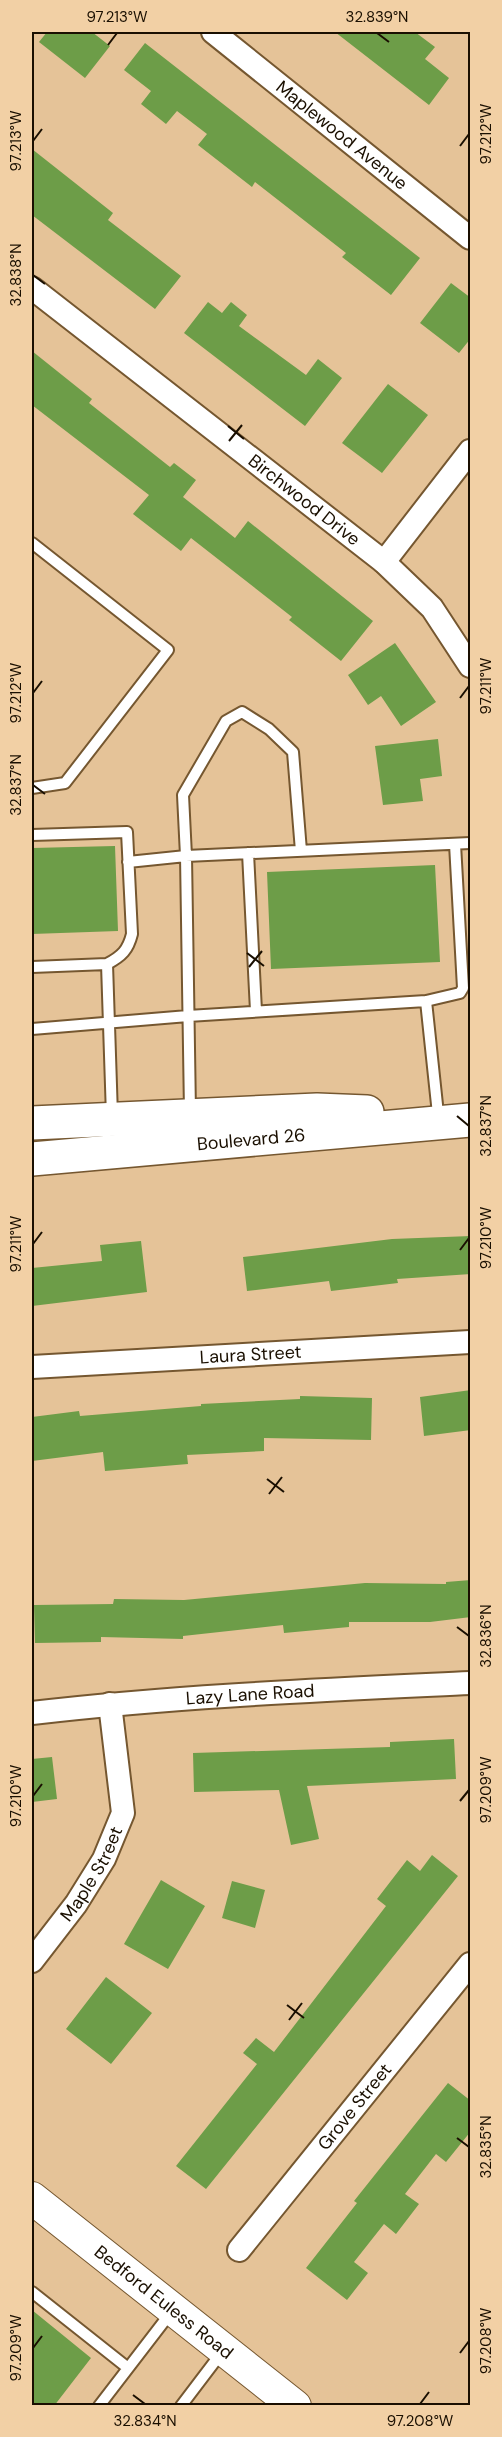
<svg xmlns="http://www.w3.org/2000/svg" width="502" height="2437" font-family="'DM Sans',sans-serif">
<rect width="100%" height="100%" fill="#e5c398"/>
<path fill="#6d9d48" d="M47,32H92L110,46L85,78L39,42Z
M335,32H415L435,47L425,59L449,78L429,105Z
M145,43L420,258L391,295L342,257L346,253L255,182L252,187L198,145L207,134L177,111L166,124L141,104L151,91L124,70Z
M32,149L113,213L108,220L181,276L155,309L32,215Z
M451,283L471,298V338L459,353L420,323Z
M208,302L222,313L231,302L247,315L239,326L306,375L318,359L342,378L305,426L184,333Z
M32,351L92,399L89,403L170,467L174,463L196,480L183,497L235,538L248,521L373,621L341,661L289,620L292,617L191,538L181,551L133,514L149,495L32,405Z
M388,384L428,415L382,473L342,443Z
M395,643L436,702L401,726L381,696L368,705L348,675Z
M438,739L442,776L420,779L423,801L383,805L375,746Z
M115,846L118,931L32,934V848Z
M435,865L440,962L271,969L267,872Z
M471,1236V1274L397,1279L398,1283L331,1291L329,1281L247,1291L243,1257L392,1239Z
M141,1241L147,1292L32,1306V1268L102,1261L100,1245Z
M471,1390V1430L424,1436L420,1397Z
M300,1396L372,1398L371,1440L264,1438V1451L187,1455L188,1464L105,1471L103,1452L32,1461V1417L79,1411L80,1416L201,1406V1404L300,1399Z
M471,1580V1617L430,1622H349V1627L284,1633L283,1625L183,1636V1639L101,1637V1642L35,1643L34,1605L113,1604L114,1599L184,1600L365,1583L446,1584V1582Z
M454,1739L456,1779L307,1786L319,1839L291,1845L279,1790L194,1792L193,1753L390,1747V1742Z
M52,1757L57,1799L32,1802V1759Z
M432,1855L458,1876L206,2189L176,2166L257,2064L243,2053L256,2038L274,2052L386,1906L377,1899L407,1860L420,1871Z
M161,1880L205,1906L168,1969L124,1944Z
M232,1881L265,1890L255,1928L222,1918Z
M106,1977L152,2013L111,2064L66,2029Z
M448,2083L471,2101V2131L446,2162L436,2154L405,2194L419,2204L396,2234L384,2224L354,2262L368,2273L347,2300L306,2268L357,2203L354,2201Z
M32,2310L91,2358L54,2406H32Z"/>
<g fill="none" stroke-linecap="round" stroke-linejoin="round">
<defs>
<path id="lane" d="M32,543L168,650L65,783L32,788
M32,835L127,832L132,934C128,950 122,956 107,964L112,1116
M248,853L256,1011
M128,862L186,856L183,795L226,721L242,712L269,729L293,752L301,851
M32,967L107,964
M426,1001L438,1114
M32,1029L188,1016L426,1001L460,993L463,988L455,844
M190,1112L186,856L470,843
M32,2292L128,2368
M99,2406L172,2311
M181,2406L222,2352"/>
<g id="street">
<path id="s1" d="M213,32L470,238"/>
<path id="s2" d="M32,288L384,562L432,608L470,666"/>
<path d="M384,562L470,451"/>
<path id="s3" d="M32,1367L470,1342"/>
<path id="s4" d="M32,1713C177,1696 324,1690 470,1683"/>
<path id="s5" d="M32,1961L76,1904L104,1859L123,1813L110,1704"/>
<path id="s6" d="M239,2250L470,1964"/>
</g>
<g id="secondary">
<path id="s7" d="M32,2198L295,2406"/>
</g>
<g id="primary">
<path d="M32,1123L317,1110L367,1112"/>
<path id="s8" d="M32,1159L470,1120"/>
</g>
</defs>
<use href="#lane" stroke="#755730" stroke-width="14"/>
<use href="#street" stroke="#755730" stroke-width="26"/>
<use href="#secondary" stroke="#755730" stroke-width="34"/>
<use href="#primary" stroke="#755730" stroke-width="36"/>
<use href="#lane" stroke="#fff" stroke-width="10"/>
<use href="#street" stroke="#fff" stroke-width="22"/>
<use href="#secondary" stroke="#fff" stroke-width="32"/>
<use href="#primary" stroke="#fff" stroke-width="33"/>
</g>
<path fill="none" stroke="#1a0f01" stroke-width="2" d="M377,33L389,42M108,45L117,33M33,141L42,129M460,146L469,134M33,275L45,284M228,426L244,439M229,441L242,425M33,693L42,681M460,698L469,686M33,785L45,794M247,953L264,966M249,967L262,951M457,1116L469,1126M33,1244L42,1232M460,1250L469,1238M267,1479L284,1492M269,1494L282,1477M457,1627L469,1636M33,1796L42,1784M460,1801L469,1790M287,2005L304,2018M289,2020L302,2003M457,2138L469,2147M33,2348L42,2336M460,2353L469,2341M133,2395L145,2404M420,2404L429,2392"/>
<g text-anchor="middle" stroke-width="5" stroke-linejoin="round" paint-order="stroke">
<g font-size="18" fill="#1a0f01" stroke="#f2d0a5">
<text dy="6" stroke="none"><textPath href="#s1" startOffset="165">Maplewood Avenue</textPath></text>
<text dy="6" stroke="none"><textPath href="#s2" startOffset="345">Birchwood Drive</textPath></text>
<text dy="6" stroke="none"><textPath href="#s8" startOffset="220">Boulevard 26</textPath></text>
<text dy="6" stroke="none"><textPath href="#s3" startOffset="219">Laura Street</textPath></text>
<text dy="6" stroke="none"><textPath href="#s4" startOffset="219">Lazy Lane Road</textPath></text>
<text dy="6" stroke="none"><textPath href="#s5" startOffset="106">Maple Street</textPath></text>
<text dy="6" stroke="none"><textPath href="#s6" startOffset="184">Grove Street</textPath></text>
<text dy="6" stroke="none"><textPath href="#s7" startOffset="168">Bedford Euless Road</textPath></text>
</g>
</g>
<rect width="502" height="2437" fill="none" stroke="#f2d0a5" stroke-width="66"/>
<rect x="33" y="33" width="436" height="2371" fill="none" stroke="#1a0f01" stroke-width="2"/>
<g font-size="15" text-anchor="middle" fill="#1a0f01">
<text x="117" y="22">97.213°W</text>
<text x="377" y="22">32.839°N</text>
<text transform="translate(486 134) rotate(-90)" y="5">97.212°W</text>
<text transform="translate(16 141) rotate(-90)" y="5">97.213°W</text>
<text transform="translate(16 275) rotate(-90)" y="5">32.838°N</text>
<text transform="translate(486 686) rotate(-90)" y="5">97.211°W</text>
<text transform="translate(16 693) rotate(-90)" y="5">97.212°W</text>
<text transform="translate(16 785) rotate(-90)" y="5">32.837°N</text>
<text transform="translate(486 1126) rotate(-90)" y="5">32.837°N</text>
<text transform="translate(486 1238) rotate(-90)" y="5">97.210°W</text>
<text transform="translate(16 1244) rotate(-90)" y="5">97.211°W</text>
<text transform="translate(486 1636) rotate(-90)" y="5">32.836°N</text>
<text transform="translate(486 1790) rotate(-90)" y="5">97.209°W</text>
<text transform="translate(16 1796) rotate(-90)" y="5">97.210°W</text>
<text transform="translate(486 2147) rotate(-90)" y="5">32.835°N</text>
<text transform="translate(486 2341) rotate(-90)" y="5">97.208°W</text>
<text transform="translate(16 2348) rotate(-90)" y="5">97.209°W</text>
<text x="145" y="2426">32.834°N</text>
<text x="420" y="2426">97.208°W</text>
</g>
</svg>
